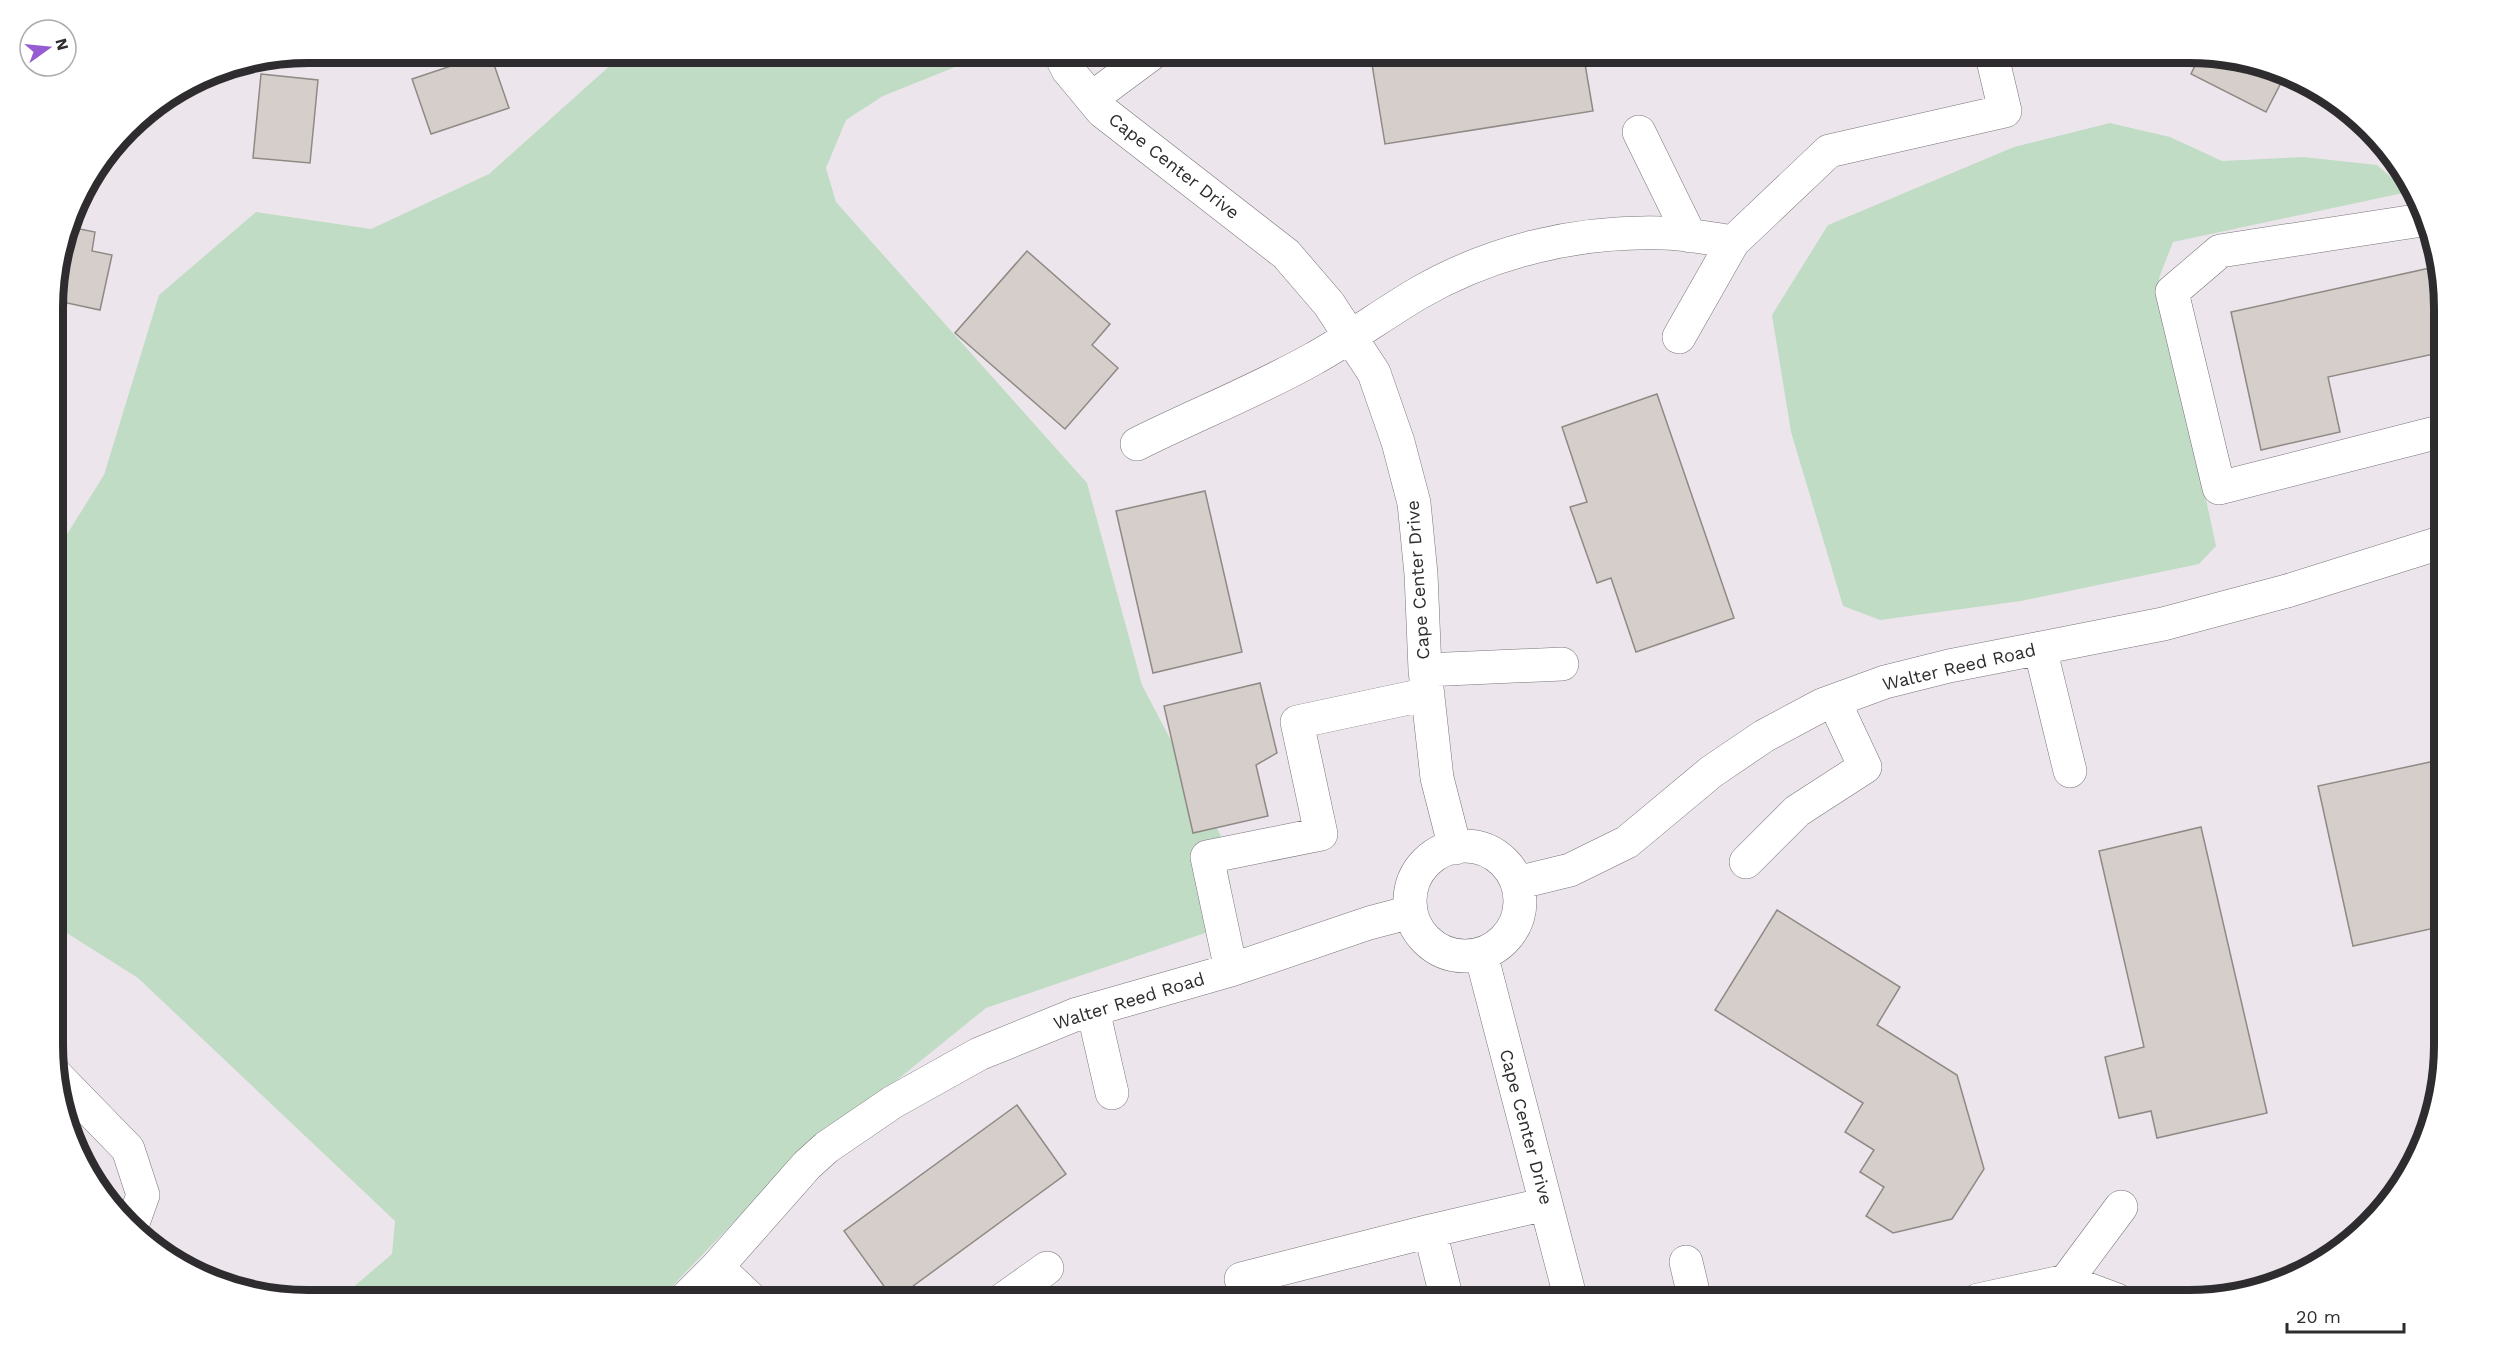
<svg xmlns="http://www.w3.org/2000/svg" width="2497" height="1353" font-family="'Work Sans',sans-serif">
<rect width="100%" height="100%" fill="#ece6ec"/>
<path fill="#c1dcc4" d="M629,53H990L883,96L846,120L826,168L836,202L1087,483L1142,685L1223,840L1232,896L1208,932L986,1008L777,1177L659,1300H338L392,1254L395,1221L138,978L54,925V555L104,475L159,295L256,212L371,229L489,174L623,54Z
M2110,123L2170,137L2222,161L2303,157L2377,165L2408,192L2173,242L2159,278L2216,546L2199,564L2021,601L1880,620L1843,606L1791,432L1772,315L1828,225L2014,147Z"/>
<path fill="#d5ceca" stroke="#8f8a85" stroke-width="1.5" d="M1370,52H1583L1593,111L1385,144Z
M1667,52H1933V55L1668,61Z
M490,53L509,108L431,134L412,79Z
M2200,55L2285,75L2266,112L2191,74Z
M261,74L318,80L310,163L253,158Z
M70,227L95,232L92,251L112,255L100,310L53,300V291Z
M1027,251L1110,324L1092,345L1118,368L1065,429L955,333Z
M2439,266L2442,275L2443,352L2328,377L2340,432L2261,450L2231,312Z
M1657,394L1734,618L1636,652L1611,578L1597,583L1570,507L1587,502L1562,427Z
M1205,491L1242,652L1153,673L1116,511Z
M1260,683L1277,753L1256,765L1268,816L1193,833L1164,706Z
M2444,759V849L2434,850L2444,895V926L2353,946L2318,786Z
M2201,827L2267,1113L2157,1138L2151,1111L2119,1118L2105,1057L2144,1047L2099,851Z
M1777,910L1900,987L1877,1025L1957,1075L1984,1169L1952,1219L1893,1233L1866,1216L1884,1187L1860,1172L1874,1150L1845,1132L1863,1103L1715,1010Z
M1017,1105L1066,1174L894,1300L844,1231Z"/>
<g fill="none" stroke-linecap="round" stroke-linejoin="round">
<defs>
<path id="minor" d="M1059,52L1068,70L1102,111L1286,254L1329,304L1374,373L1398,442L1414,503L1421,574L1425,670L1437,778L1455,848
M1092,98L1154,52
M1639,132L1690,236
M2422,220L2220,251L2172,292L2219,488L2443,431
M1679,337L1733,242L1829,151L2005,111L1991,52
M1137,444C1195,415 1256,391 1313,359C1349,339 1382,315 1417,294C1491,251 1576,231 1661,233C1685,233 1710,239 1733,242
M2040,648L2070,771
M1425,670L1562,664
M1410 901a55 55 0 1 1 110 0a55 55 0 1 1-110 0Z
M1746,862L1797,811L1865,767L1834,701
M1517,883L1570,870L1627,842L1711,772L1764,736L1822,705L1885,682L1949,666L2163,624L2287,591L2443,542
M1481,954L1571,1300
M1231,970L1207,857L1321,834L1297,722L1428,694
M1093,1010L1112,1093
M55,1074L128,1149L143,1195L133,1223
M1430,1231L1546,1204
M1686,1262L1695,1300
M717,1267L752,1300
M1241,1279L1430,1231L1447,1300
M2066,1281L2121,1207
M2066,1281L2117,1300
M684,1300L717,1267L807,1165L827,1147L893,1102L979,1054L1077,1014L1231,970L1369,923L1411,912
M1002,1300L1047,1268
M1978,1300L2066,1281"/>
</defs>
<use href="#minor" stroke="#797479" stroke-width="34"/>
<use href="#minor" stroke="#fff" stroke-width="33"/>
</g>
<g text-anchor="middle" stroke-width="4.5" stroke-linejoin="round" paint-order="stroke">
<g font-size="18" fill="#2e2c2e" stroke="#fff">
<text transform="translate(1174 166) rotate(38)" y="6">Cape Center Drive</text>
<text transform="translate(1418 580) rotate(-94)" y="6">Cape Center Drive</text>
<text transform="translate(1959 667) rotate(-13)" y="6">Walter Reed Road</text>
<text transform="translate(1129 1001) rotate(-17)" y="6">Walter Reed Road</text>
<text transform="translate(1526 1127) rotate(75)" y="6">Cape Center Drive</text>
</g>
</g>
<path d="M0 0H2497V1353H0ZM308 63H2189A245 245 0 0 1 2434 308V1045A245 245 0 0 1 2189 1290H308A245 245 0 0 1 63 1045V308A245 245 0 0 1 308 63Z" fill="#fff" fill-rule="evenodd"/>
<path fill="none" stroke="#2e2c2e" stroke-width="8" d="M308 63H2189A245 245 0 0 1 2434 308V1045A245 245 0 0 1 2189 1290H308A245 245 0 0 1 63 1045V308A245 245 0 0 1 308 63Z"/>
<g transform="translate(48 48) rotate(75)"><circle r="28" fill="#ffffff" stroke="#ababab" stroke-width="1.5"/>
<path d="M0-4.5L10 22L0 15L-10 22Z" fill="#975cd3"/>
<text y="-9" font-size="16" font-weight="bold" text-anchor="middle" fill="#2e2c2e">N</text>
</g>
<path d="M2287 1323v9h117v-9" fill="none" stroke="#2e2c2e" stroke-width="3"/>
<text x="2296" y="1323" font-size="18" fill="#2e2c2e" stroke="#ffffff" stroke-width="4.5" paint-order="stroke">20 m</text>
</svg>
